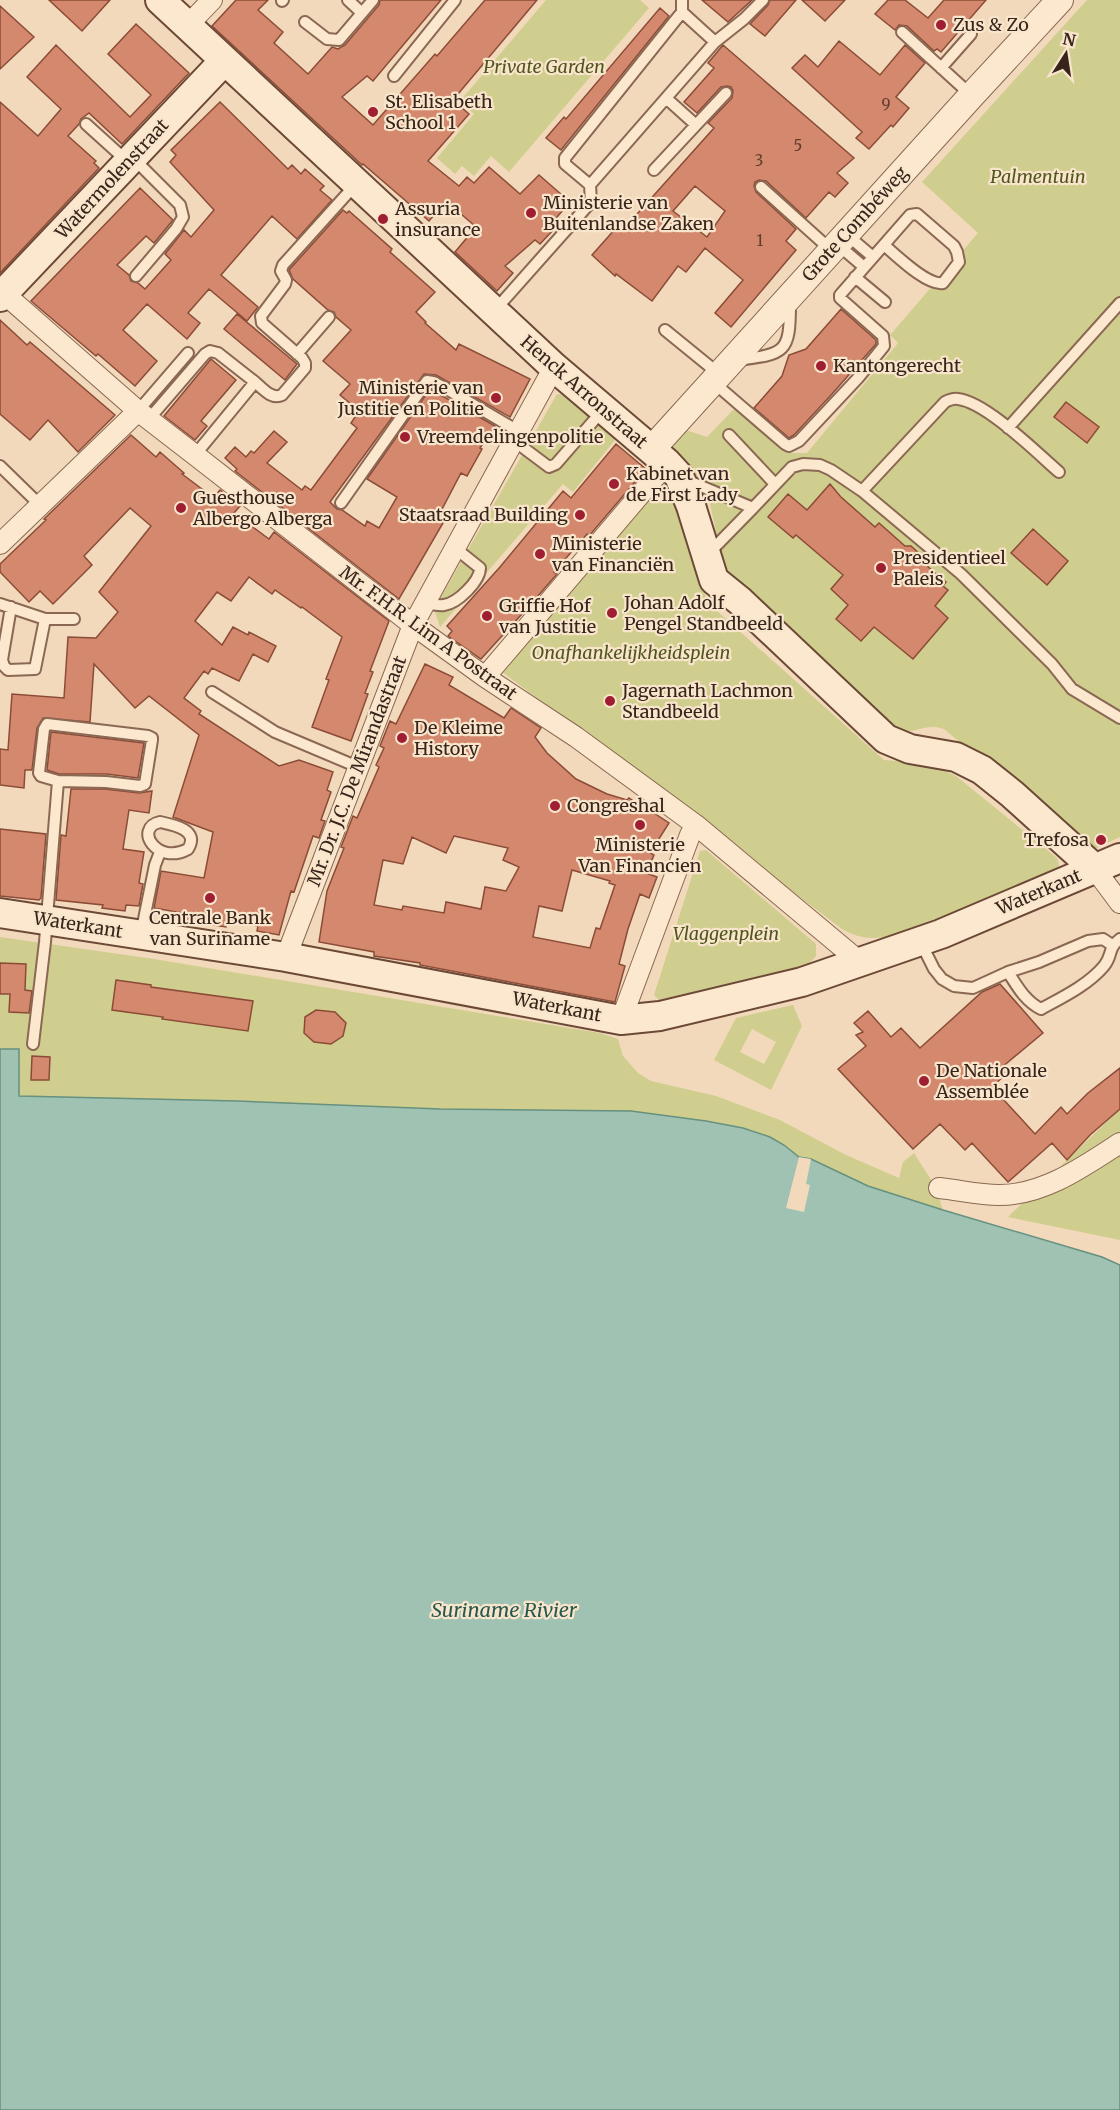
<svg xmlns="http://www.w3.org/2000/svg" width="1120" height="2110" font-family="Merriweather,serif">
<rect width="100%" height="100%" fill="#f2d9bb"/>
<path fill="#d0ce8e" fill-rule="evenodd" d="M546,0H640L649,8L509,172L491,156L474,176L462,166L455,174L437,158L474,114L460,101Z
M1087,0H1120V837L1090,851L944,729C925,722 915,735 896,730L725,572L708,495L674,460L673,442L686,430L707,437L735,408L789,453H807L898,343L890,335L978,233L922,182ZM830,484L842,496L840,499C852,505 868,517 873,530L879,523L905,546H911L920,554V560L946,582L943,586L948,591L935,606L948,618L913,659L874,627L860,641L836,619L848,605L843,575L796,535L793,538L768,517L788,494L811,513L840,511L820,495Z
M557,394L575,395L619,435L573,492L563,484L440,627L434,609Z
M665,475L685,511L707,602L884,760L931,764L956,776L1057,858L1059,864L1058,869L1017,888L890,936C871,940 858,938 842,929L497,668Z
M706,850L816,944V956L808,965L659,1000L654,995L700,851Z
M0,937L154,959L600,1033L618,1039L623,1056L638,1073L651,1081L716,1096L780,1120L846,1155L899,1178L903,1162L914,1153L935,1186L943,1210L868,1186L811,1159L799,1157L784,1145L754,1131L715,1122L631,1111L440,1109L237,1101L19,1096V1050L0,1049Z
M793,1005L802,1026L771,1090L714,1060L736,1018ZM752,1029L776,1042L764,1064L740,1052Z
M1120,1109V1240L1008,1217Z"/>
<path fill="#9fc2b3" stroke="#66907f" stroke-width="1.5" d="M0,1049H19V1096L237,1101L440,1109L631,1111L706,1121L743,1128L770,1137L784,1145L799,1157L811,1159L868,1186L943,1210L1102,1257L1120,1265V2110H0Z"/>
<path fill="#f2d9bb" d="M799,1157L811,1159L806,1184L810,1185L804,1212L786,1208Z"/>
<path fill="#d4886d" stroke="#8b4c37" stroke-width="1.5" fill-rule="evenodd" d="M49,0H110L82,31Z
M236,0H268L258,10L283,32L274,43L308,74L332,47L338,49L345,45L379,5L380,0H441L373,81L367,76L342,97L373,125L435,54L437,56L485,0H537L453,100L469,114L428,161L459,186L467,177L474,183L489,167L520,194L539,175L570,202L551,224L555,228L540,244L535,240L505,266L513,273L497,291L455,252L476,227L446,201L429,221L363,164L362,165L212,26Z
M702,0H752L728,22Z
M770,0H796L765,36L750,24L768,5Z
M802,0H845L825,21Z
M888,0H905L928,18L944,0H986L941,52L937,49L934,51L907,26L899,25L895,30L875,14Z
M0,6L34,37L0,69Z
M660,8L669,16L561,150L546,138L564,117L566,119Z
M136,24L189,73L122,144L89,113L81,119L79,124L68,136L96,161L94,163L99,168L0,273V102L38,136L61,109L27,77L56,45L130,117L151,95L108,54Z
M839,41L880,75L905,45L925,63L896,97L909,108L893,127L891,125L869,149L856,138L862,132L792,68L805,55L818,67Z
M723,45L854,158L837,173L848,183L835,197L829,192L806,218L766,181L759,180L755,182L754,186L756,192L796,229L786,241L796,250L731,327L715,313L743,280L705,248L686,272L678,266L652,301L616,274L615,276L592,255L624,219L629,223L714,128L708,123L732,98L733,91L731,87L727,86L721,87L697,113L684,102L714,68L708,63ZM695,186L725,211L707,237L673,211Z
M220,102L288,169L292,165L301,174L305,169L324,186L320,190L332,200L297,239L272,216L221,275L258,307L247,321L209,289L188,313L200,323L187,339L147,304L123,330L157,361L135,386L98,354L96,356L31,301L140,188L173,220L154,243L146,236L117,265L129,275L131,281L138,283L145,289L171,260L165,254L184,230L191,237L214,210L170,162L176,155L171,150Z
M343,210L347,213L349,211L392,249L390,252L435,292L416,312L426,322L425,323L456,350L459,344L530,379L510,417L436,375L424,374L330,502L337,509L342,510L365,526L367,521L379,528L397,497L367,479L430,389L495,426L480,448L482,449L467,476L461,473L440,513L447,516L399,599L235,471L237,469L225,458L235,447L246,457L251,451L254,453L274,431L287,442L267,463L302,490L305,486L311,490L357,428L351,423L359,411L340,395L350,384L323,361L351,330L336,317L334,312L328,310L293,279L289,270Z
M841,309L876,340V344L832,394L794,435L789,438L754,408L782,376L789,355L806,349Z
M237,314L297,364L285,380L224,329Z
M0,320L27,345L30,342L115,415L78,452L48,420L30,440L0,414Z
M211,359L236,380L201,421L207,426L195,440L164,416Z
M1066,402L1099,427L1087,443L1054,417Z
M131,435L156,457L160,452L184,473L182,474L210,495L214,497L220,490L240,506L234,513L269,539L274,532L389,621L370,671L373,672L365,693L368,694L351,741L312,727L329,680L326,679L342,637L302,607L301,608L275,590L272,594L249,577L231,601L217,592L195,621L222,645L233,627L248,635L249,632L276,646L268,662L253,654L239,681L212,668L208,674L204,671L184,698L201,711L199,714L279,766L299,760L333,772L327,790L331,792L321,820L325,821L319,838L313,836L294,892L291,891L279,935L257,931L258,926L227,920L226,927L186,921L188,914L154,908L161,871L204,878L213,832L173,817L199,735L149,696L135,708L94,664L90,722L43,718L37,728L32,770H25L24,788L0,785V749L8,750L12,694L64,698L68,637L96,638L118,612L99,592L151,526L130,508L84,556L92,565L53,604L40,591L29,602L0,572V564L46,520L44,519Z
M616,444L646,469L589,536L587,534L554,572L557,574L531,604L481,659L448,636L452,631L447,626L500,567L563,491L571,498Z
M830,484L841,497L875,527L879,523L905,546H911L920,554V560L946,582L943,586L948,590L935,606L948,618L913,659L874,627L861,641L836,619L848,605L831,589L843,575L796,535L793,538L768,517L788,494L807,510Z
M1033,529L1068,561L1047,585L1011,553Z
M425,664L453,677L449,685L504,718L511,708L541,728L535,737L547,753L576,779L607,794L627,800L629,798L638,804L641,800L656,811L654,813L669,823L650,853L654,855L646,873L657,877L649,898L640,894L628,929L619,964L625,966L615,1002L420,965V963L374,956V952L319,942L327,891L344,848L341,847L353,816L357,818L379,767L376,765L384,748L380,746L390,721L396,724ZM454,836L508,848L503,860L519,867L506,891L485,887L481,909L446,902L444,913L403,906L402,910L374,905L383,860L403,864L412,837L446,853ZM572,870L610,881L609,883L615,885L600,929L596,928L590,948L533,937L539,906L562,911Z
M51,732L144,743L138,778L106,774H59L47,770Z
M71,789H105L139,793L152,791L149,813L129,810L123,849L144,852L139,883L143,884L139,906L126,905L125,911L102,908L103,905L56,900L61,835L66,836Z
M0,829L46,834L41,898L39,900L0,896Z
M0,963L26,964L25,990L32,991L29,1013L9,1012L10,994H0Z
M116,980L151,985V987L253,1001L248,1031L162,1019L163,1017L112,1010Z
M1000,984L1043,1033L1001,1068L1006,1074L992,1087L1035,1134L1061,1107L1067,1114L1088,1093L1120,1068V1109L1090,1135L1067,1160L1052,1143L1008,1182L972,1143L965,1150L940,1124L913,1149L838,1069L866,1046L856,1035L863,1032L854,1023L868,1011L891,1037L901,1028L920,1048L982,992Z
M316,1010L335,1012L346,1023L343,1036L331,1044L314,1042L304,1033L305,1017Z
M32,1056L50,1057L49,1080H31Z"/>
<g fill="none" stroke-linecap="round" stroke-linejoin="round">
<defs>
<path id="service" d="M282,1L283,0
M682,12V0
M362,13L373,0
M305,22L327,39L339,40L362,13L348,0
M902,32L971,95
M715,42L744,19L763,0
M941,68L971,34
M394,76L455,0
M666,98L696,125L726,93
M86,124L128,162
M133,158L180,205L183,217L176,229L136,276
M654,170L696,125
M761,187L831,250
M846,234L873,257
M837,244L864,267
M855,277L885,302
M496,309L591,202L590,185L565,164V158L682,12L715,42L590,185
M665,330L719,374
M297,354L329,317
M737,360C786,354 790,353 790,303
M713,382L785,444L789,446L799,441L858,378L884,346L883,336L840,298V295L910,215L917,214L954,246L957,252L959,262L943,283C927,286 896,255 884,245
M138,411L188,353
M149,419L205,354L210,351L218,353L255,382
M1008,428L1120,303
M729,435L775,484
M513,440L549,467L556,464L602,411
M195,455L255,382C263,389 272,400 282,395L305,368V363L302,358L262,323L261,316L285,284L286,280L281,271L283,265L356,184
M0,466L40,505
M684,479L753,508L792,467L803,464L820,465L831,470L862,491L961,574L1052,664L1072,689L1120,718
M862,491L945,402C949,400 953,398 958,399C986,402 1037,453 1059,472
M341,503L427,381L433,382L445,388L518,431
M709,553L753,508
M424,603C431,604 438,606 444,605C458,603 480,581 480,568L455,548
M0,604L45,619H74
M11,607L2,660L4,666L8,670L35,669L45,619
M212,692L275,732L358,767
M47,724L148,736L152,738V740L145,784L140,786L106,782L58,781L41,776L39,773L44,729Z
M160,822C174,825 200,830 188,849C157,866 133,828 160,822Z
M141,934L155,865L160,852
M920,941L934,969L942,979L954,986L973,988L1008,972L1039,962L1088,941L1103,939L1112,945
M1008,972C1017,986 1025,1001 1041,1009C1063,997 1088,985 1104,966C1113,955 1107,949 1120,939
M33,1044L45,942L58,781"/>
<path id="minor" d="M187,26L212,0
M0,290L138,411L195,455L413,625L485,677L576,737L696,825L860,962
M0,544L138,411
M485,677L667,463
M1094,868L1120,903
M286,957L413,625L554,367
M621,1020L690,835L696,825
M939,1188C959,1190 979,1195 999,1195C1044,1195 1083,1167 1120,1143"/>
<path id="tertiary" d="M651,450L972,95L1060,0"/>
<path id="secondary" d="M160,0L554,367L667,463L679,476L691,506L714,580L740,601L886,739L910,749L956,757L982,770L1012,794L1094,868
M0,297L224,61
M0,913L286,957L621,1020L660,1016L802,982L941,934L1120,858"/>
</defs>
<use href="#service" stroke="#8a6853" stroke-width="14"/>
<use href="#minor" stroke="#8a6853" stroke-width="22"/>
<use href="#tertiary" stroke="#8a6853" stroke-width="28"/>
<use href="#secondary" stroke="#6c4937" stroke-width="32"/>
<use href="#service" stroke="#fce8ce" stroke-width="10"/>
<use href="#minor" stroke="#fce8ce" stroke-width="20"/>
<use href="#tertiary" stroke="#fce8ce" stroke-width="26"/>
<use href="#secondary" stroke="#fce8ce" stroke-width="28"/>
</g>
<g fill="#9f1e32" stroke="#f8e5cb" stroke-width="2">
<circle cx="941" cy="25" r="6"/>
<circle cx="373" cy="112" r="6"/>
<circle cx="531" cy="213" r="6"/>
<circle cx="383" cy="219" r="6"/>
<circle cx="821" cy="366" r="6"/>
<circle cx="496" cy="398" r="6"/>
<circle cx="405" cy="437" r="6"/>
<circle cx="614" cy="484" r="6"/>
<circle cx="181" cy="508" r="6"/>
<circle cx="580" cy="515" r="6"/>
<circle cx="540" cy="554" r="6"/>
<circle cx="881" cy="568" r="6"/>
<circle cx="612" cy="613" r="6"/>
<circle cx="487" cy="616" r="6"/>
<circle cx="610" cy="701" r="6"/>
<circle cx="402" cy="738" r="6"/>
<circle cx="555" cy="806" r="6"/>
<circle cx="640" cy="825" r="6"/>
<circle cx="1101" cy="840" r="6"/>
<circle cx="210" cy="898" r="6"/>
<circle cx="924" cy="1081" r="6"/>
</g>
<g text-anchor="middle" stroke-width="4.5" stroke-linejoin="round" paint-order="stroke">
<g font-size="15" fill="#5f3d2f">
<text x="886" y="110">9</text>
<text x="798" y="151">5</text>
<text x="759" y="166">3</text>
<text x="760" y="246">1</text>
</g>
<g font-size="18" fill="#38241a" stroke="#f8e5cb" text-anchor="start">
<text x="953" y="31">Zus &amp; Zo</text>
<text x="385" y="108">St. Elisabeth<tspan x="385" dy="21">School 1</tspan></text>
<text x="543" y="209">Ministerie van<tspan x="543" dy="21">Buitenlandse Zaken</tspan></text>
<text x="395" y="215">Assuria<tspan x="395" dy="21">insurance</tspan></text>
<text x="833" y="372">Kantongerecht</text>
<text x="484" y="394" text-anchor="end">Ministerie van<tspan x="484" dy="21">Justitie en Politie</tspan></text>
<text x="417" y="443">Vreemdelingenpolitie</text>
<text x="626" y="480">Kabinet van<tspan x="626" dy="21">de First Lady</tspan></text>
<text x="193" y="504">Guesthouse<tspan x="193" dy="21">Albergo Alberga</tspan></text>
<text x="568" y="521" text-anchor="end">Staatsraad Building</text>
<text x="552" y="550">Ministerie<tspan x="552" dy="21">van Financiën</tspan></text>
<text x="893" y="564">Presidentieel<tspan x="893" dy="21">Paleis</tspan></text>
<text x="624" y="609">Johan Adolf<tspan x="624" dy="21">Pengel Standbeeld</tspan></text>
<text x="499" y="612">Griffie Hof<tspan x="499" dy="21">van Justitie</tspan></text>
<text x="622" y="697">Jagernath Lachmon<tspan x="622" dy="21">Standbeeld</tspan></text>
<text x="414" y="734">De Kleime<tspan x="414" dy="21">History</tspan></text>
<text x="567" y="812">Congreshal</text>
<text x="1089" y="846" text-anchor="end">Trefosa</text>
<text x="640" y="851" text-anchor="middle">Ministerie<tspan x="640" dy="21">Van Financien</tspan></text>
<text x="210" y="924" text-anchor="middle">Centrale Bank<tspan x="210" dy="21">van Suriname</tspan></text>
<text x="936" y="1077">De Nationale<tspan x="936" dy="21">Assemblée</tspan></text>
</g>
<g font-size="18" font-style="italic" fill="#50561e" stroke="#f8e5cb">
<text x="544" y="73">Private Garden</text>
<text x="1038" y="183">Palmentuin</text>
<text x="631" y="659">Onafhankelijkheidsplein</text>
<text x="726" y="940">Vlaggenplein</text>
</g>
<g font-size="18" fill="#38241a" stroke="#f8e5cb">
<text transform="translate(112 179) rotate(-47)" y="6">Watermolenstraat</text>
<text transform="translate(855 224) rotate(-48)" y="6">Grote Combéweg</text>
<text transform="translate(584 392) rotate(41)" y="6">Henck Arronstraat</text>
<text transform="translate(428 633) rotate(36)" y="6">Mr. F.H.R. Lim A Postraat</text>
<text transform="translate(357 771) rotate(-69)" y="6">Mr. Dr. J.C. De Mirandastraat</text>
<text transform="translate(1039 892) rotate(-23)" y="6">Waterkant</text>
<text transform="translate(78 925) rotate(9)" y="6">Waterkant</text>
<text transform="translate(557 1007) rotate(11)" y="6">Waterkant</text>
</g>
<g font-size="20" font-style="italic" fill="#27594e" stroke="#f8e5cb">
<text x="504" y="1617">Suriname Rivier</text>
</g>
</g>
<g transform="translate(1066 54) rotate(12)" stroke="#f8e5cb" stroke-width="4.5" paint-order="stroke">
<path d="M0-4.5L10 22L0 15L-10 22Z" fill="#38241a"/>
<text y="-9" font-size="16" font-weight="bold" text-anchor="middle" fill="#38241a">N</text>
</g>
</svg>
